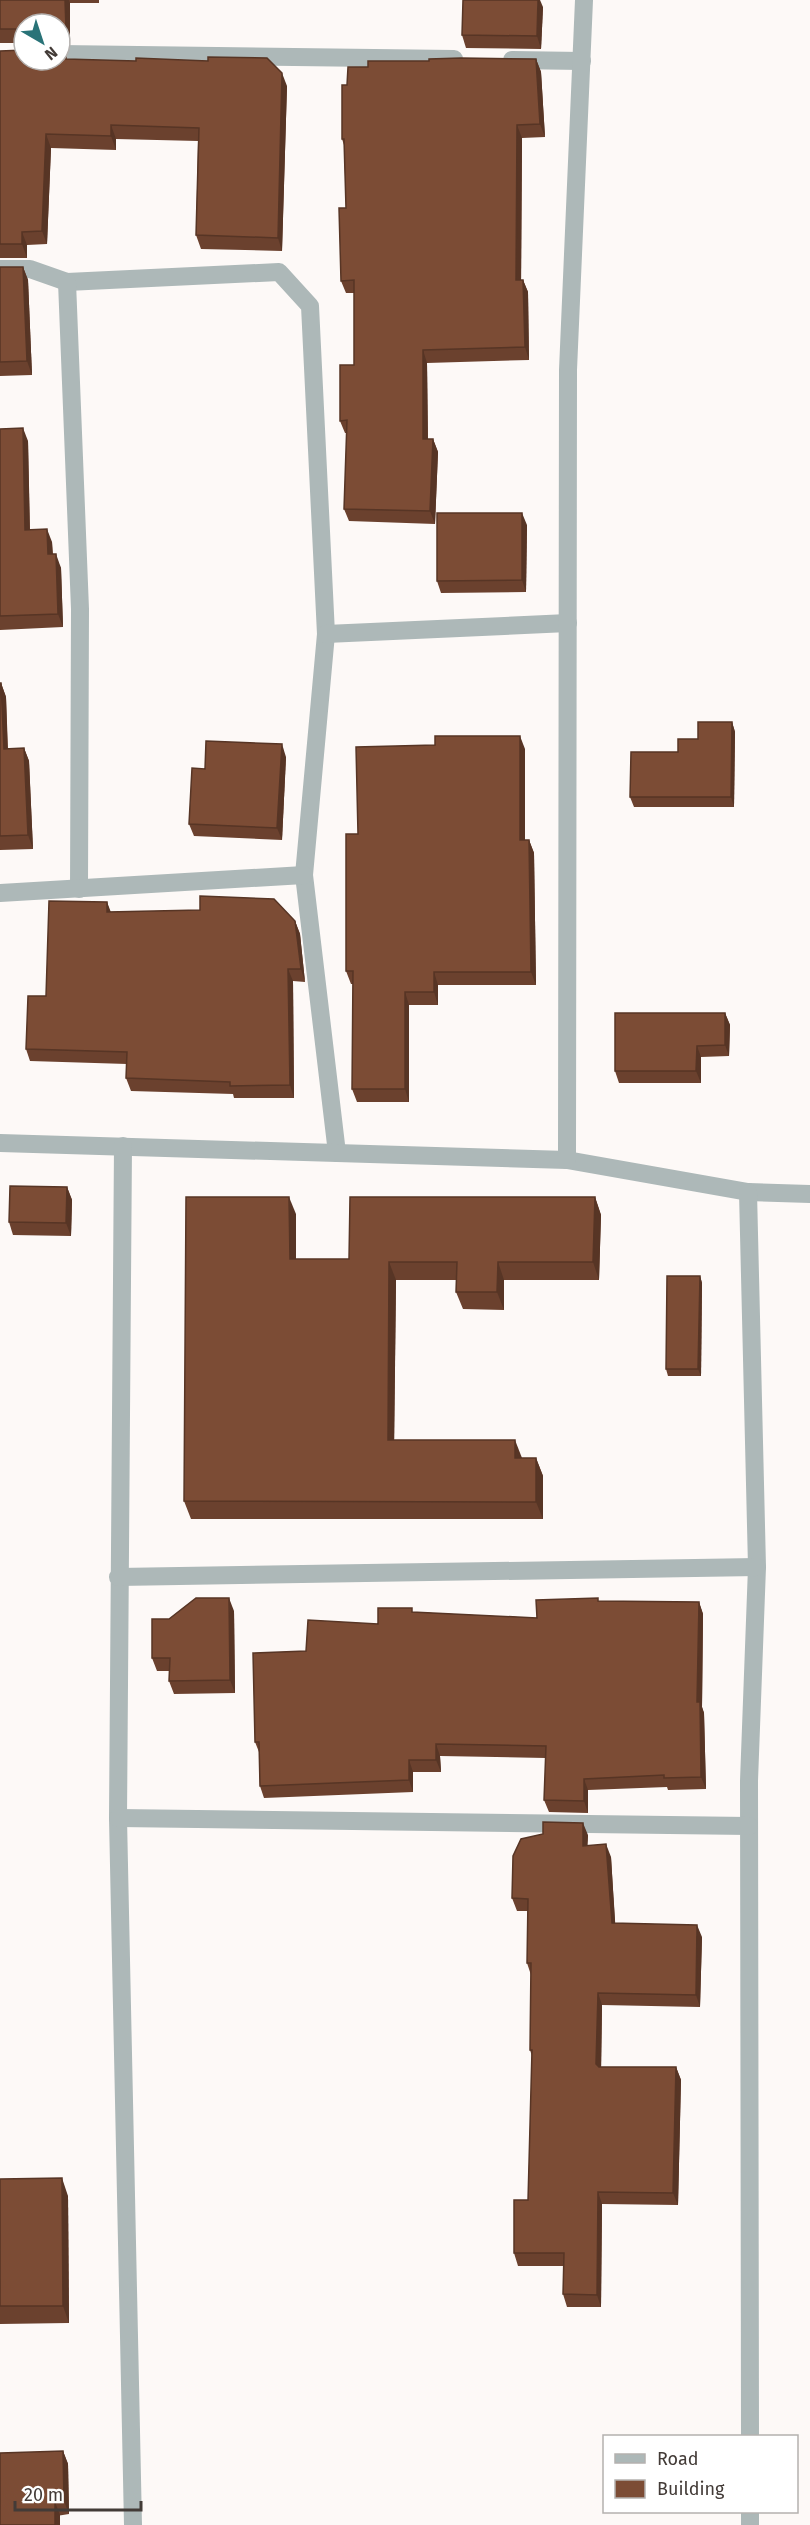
<svg xmlns="http://www.w3.org/2000/svg" width="810" height="2525" viewBox="0 0 810 2525" font-family="'Fira Sans',sans-serif">
<rect width="100%" height="100%" fill="#fdf9f7"/>
<g fill="none" stroke-linecap="round" stroke-linejoin="round">
<g stroke="#adb8b8" stroke-width="18">
<path d="M 60,54 L 454,59"/>
<path d="M 512,60 L 582,61"/>
<path d="M 0,269 L 30,269 L 67,282 L 279,272 L 310,306 L 326,634 L 304,875 L 337,1153"/>
<path d="M 67,282 L 80,609 L 79,889"/>
<path d="M 326,634 L 568,623"/>
<path d="M 0,893 L 304,875"/>
<path d="M 0,1143 L 567,1160 L 748,1192 L 810,1194"/>
<path d="M 123,1146 L 118,1818 L 133,2525"/>
<path d="M 567,1160 L 568,370 L 584,0"/>
<path d="M 748,1192 L 757,1567 L 749,1781 L 750,2436"/>
<path d="M 118,1577 L 757,1567"/>
<path d="M 118,1818 L 749,1826"/>
<path d="M 750,2512 L 750,2525"/>
</g>
</g>
<g fill="#6b412e">
<path d="M 0,0 L 99,0 L 99,3 L 70,3 L 70,43 L 60,44 L 60,24 L 24,24 L 24,43 L 0,43 Z"/>
<path d="M 543,7 L 541,49 L 466,48 L 462,35 Z"/>
<path d="M 0,51 L 287,86 L 282,251 L 201,249 L 196,235 L 198,141 L 116,139 L 116,150 L 51,148 L 47,244 L 27,245 L 27,258 L 0,258 Z"/>
<path d="M 536,59 L 541,72 L 545,137 L 522,138 L 521,280 L 523,280 L 528,292 L 529,360 L 427,363 L 428,439 L 433,439 L 438,452 L 435,524 L 349,521 L 344,509 L 347,433 L 345,433 L 340,421 L 354,365 L 354,293 L 346,293 L 341,281 L 346,208 L 344,145 L 342,139 L 347,85 L 368,67 L 429,61 Z"/>
<path d="M 0,267 L 23,267 L 28,280 L 32,375 L 0,376 Z"/>
<path d="M 0,429 L 28,441 L 30,529 L 52,542 L 53,554 L 61,568 L 63,627 L 0,630 Z"/>
<path d="M 527,525 L 526,592 L 441,593 L 437,581 Z"/>
<path d="M 0,683 L 1,683 L 6,697 L 8,749 L 24,748 L 29,761 L 33,849 L 0,850 Z"/>
<path d="M 732,722 L 735,732 L 734,807 L 634,807 L 630,797 L 678,752 L 698,739 Z"/>
<path d="M 525,749 L 525,840 L 529,840 L 534,853 L 536,985 L 438,985 L 438,1005 L 409,1005 L 409,1102 L 357,1102 L 352,1089 L 353,984 L 351,984 L 346,971 L 358,834 Z"/>
<path d="M 286,757 L 282,840 L 194,836 L 189,824 L 205,769 Z"/>
<path d="M 107,902 L 110,912 L 295,921 L 300,934 L 305,982 L 293,981 L 294,1098 L 234,1098 L 233,1094 L 131,1091 L 126,1078 L 127,1064 L 30,1061 L 26,1049 L 46,996 Z"/>
<path d="M 725,1013 L 730,1025 L 729,1056 L 701,1057 L 701,1083 L 619,1083 L 615,1071 Z"/>
<path d="M 67,1187 L 72,1200 L 71,1236 L 13,1235 L 9,1222 Z"/>
<path d="M 595,1197 L 601,1215 L 599,1280 L 504,1280 L 504,1310 L 463,1309 L 456,1292 L 456,1280 L 396,1280 L 394,1440 L 522,1458 L 536,1458 L 543,1476 L 543,1519 L 191,1519 L 184,1501 L 296,1214 L 296,1259 L 349,1259 Z"/>
<path d="M 700,1276 L 702,1283 L 701,1376 L 668,1376 L 666,1369 Z"/>
<path d="M 598,1601 L 699,1602 L 703,1614 L 702,1707 L 704,1713 L 706,1789 L 668,1790 L 667,1787 L 588,1790 L 588,1813 L 549,1812 L 544,1800 L 546,1758 L 440,1756 L 441,1772 L 413,1772 L 413,1792 L 264,1798 L 260,1786 L 259,1752 L 255,1742 L 306,1651 L 413,1612 L 537,1618 Z"/>
<path d="M 234,1611 L 235,1693 L 174,1694 L 169,1681 L 169,1671 L 157,1671 L 152,1658 L 169,1619 Z"/>
<path d="M 588,1835 L 587,1846 L 611,1857 L 615,1923 L 702,1937 L 700,2007 L 602,2005 L 601,2067 L 676,2067 L 681,2080 L 678,2205 L 602,2204 L 601,2307 L 567,2307 L 563,2294 L 564,2266 L 518,2266 L 514,2253 L 528,2200 L 532,2056 L 530,2050 L 531,1975 L 527,1963 L 528,1911 L 517,1911 L 512,1898 Z"/>
<path d="M 0,2179 L 68,2196 L 69,2323 L 0,2324 Z"/>
<path d="M 63,2451 L 68,2464 L 69,2514 L 0,2525 Z"/>
</g>
<g fill="#573525">
<path d="M 65,0 L 69,0 L 70,3 L 70,43 L 66,29 Z"/>
<path d="M 538,0 L 540,0 L 543,7 L 541,49 L 537,36 Z"/>
<path d="M 536,59 L 541,72 L 545,137 L 540,124 Z"/>
<path d="M 282,73 L 287,86 L 282,251 L 278,238 Z"/>
<path d="M 111,125 L 116,139 L 116,150 L 111,136 Z"/>
<path d="M 517,125 L 522,138 L 521,293 L 516,280 Z"/>
<path d="M 46,134 L 51,148 L 47,244 L 42,231 Z"/>
<path d="M 22,232 L 27,245 L 27,258 L 22,244 Z"/>
<path d="M 23,267 L 28,280 L 32,375 L 27,361 Z"/>
<path d="M 523,280 L 528,292 L 529,360 L 525,347 Z"/>
<path d="M 423,350 L 427,363 L 428,452 L 423,439 Z"/>
<path d="M 23,428 L 28,441 L 30,543 L 25,530 Z"/>
<path d="M 433,439 L 438,452 L 435,524 L 430,511 Z"/>
<path d="M 522,513 L 527,525 L 526,592 L 522,580 Z"/>
<path d="M 47,529 L 52,542 L 53,568 L 48,554 Z"/>
<path d="M 56,554 L 61,568 L 63,627 L 58,614 Z"/>
<path d="M 1,683 L 6,697 L 8,763 L 4,749 Z"/>
<path d="M 732,722 L 735,732 L 734,807 L 731,797 Z"/>
<path d="M 520,736 L 525,749 L 525,853 L 520,840 Z"/>
<path d="M 282,744 L 286,757 L 282,840 L 277,828 Z"/>
<path d="M 24,748 L 29,761 L 33,849 L 28,835 Z"/>
<path d="M 529,840 L 534,853 L 536,985 L 531,972 Z"/>
<path d="M 107,902 L 112,915 L 107,912 Z"/>
<path d="M 295,921 L 300,934 L 305,982 L 301,969 Z"/>
<path d="M 288,969 L 293,981 L 294,1098 L 290,1085 Z"/>
<path d="M 434,972 L 438,985 L 438,1005 L 434,992 Z"/>
<path d="M 405,992 L 409,1005 L 409,1102 L 405,1089 Z"/>
<path d="M 725,1013 L 730,1025 L 729,1056 L 725,1045 Z"/>
<path d="M 697,1046 L 701,1057 L 701,1083 L 696,1071 Z"/>
<path d="M 67,1187 L 72,1200 L 71,1236 L 66,1223 Z"/>
<path d="M 289,1197 L 296,1214 L 296,1276 L 290,1259 Z"/>
<path d="M 595,1197 L 601,1215 L 599,1280 L 593,1262 Z"/>
<path d="M 389,1262 L 396,1280 L 394,1458 L 388,1440 Z"/>
<path d="M 498,1262 L 504,1280 L 504,1310 L 497,1292 Z"/>
<path d="M 700,1276 L 702,1283 L 701,1376 L 698,1369 Z"/>
<path d="M 515,1440 L 522,1458 L 522,1476 L 515,1458 Z"/>
<path d="M 536,1458 L 543,1476 L 543,1519 L 536,1502 Z"/>
<path d="M 229,1598 L 234,1611 L 235,1693 L 230,1680 Z"/>
<path d="M 699,1602 L 703,1614 L 702,1707 L 704,1713 L 706,1789 L 701,1777 L 697,1702 Z"/>
<path d="M 436,1744 L 440,1756 L 441,1772 L 436,1760 Z"/>
<path d="M 409,1760 L 413,1772 L 413,1792 L 409,1780 Z"/>
<path d="M 584,1779 L 588,1790 L 588,1813 L 584,1801 Z"/>
<path d="M 583,1823 L 588,1835 L 587,1858 L 583,1846 Z"/>
<path d="M 606,1844 L 611,1857 L 616,1936 L 612,1923 Z"/>
<path d="M 697,1925 L 702,1937 L 700,2007 L 696,1995 Z"/>
<path d="M 598,1993 L 602,2005 L 601,2077 L 596,2064 Z"/>
<path d="M 676,2067 L 681,2080 L 678,2205 L 673,2193 Z"/>
<path d="M 62,2178 L 68,2196 L 69,2323 L 63,2306 Z"/>
<path d="M 598,2192 L 602,2204 L 601,2307 L 597,2295 Z"/>
<path d="M 63,2451 L 68,2464 L 69,2514 L 64,2501 Z"/>
<path d="M 55,2502 L 60,2515 L 60,2525 L 55,2525 Z"/>
</g>
<g fill="#7c4c35" stroke="#573525" stroke-width="1.5">
<path d="M 0,0 L 65,0 L 66,29 L 60,30 L 60,24 L 24,24 L 24,32 L 20,29 L 0,29 Z"/>
<path d="M 463,0 L 538,0 L 537,36 L 462,35 Z"/>
<path d="M 24,50 L 24,60 L 60,60 L 60,51 L 66,52 L 66,59 L 136,61 L 136,58 L 208,61 L 208,57 L 267,58 L 282,73 L 278,238 L 196,235 L 199,128 L 111,125 L 111,136 L 46,134 L 42,231 L 22,232 L 22,244 L 0,244 L 0,51 Z"/>
<path d="M 461,58 L 536,59 L 540,124 L 517,125 L 516,280 L 523,280 L 525,347 L 423,350 L 423,439 L 433,439 L 430,511 L 344,509 L 347,420 L 340,421 L 340,365 L 354,365 L 354,280 L 341,281 L 339,208 L 346,208 L 344,139 L 342,139 L 342,85 L 347,85 L 348,67 L 368,67 L 368,61 L 429,61 L 429,59 Z"/>
<path d="M 0,267 L 23,267 L 27,361 L 0,362 Z"/>
<path d="M 23,428 L 25,530 L 47,529 L 48,554 L 56,554 L 58,614 L 0,616 L 0,429 Z"/>
<path d="M 437,513 L 522,513 L 522,580 L 437,581 Z"/>
<path d="M 0,683 L 1,683 L 4,749 L 24,748 L 28,835 L 0,836 Z"/>
<path d="M 698,722 L 732,722 L 731,797 L 630,797 L 631,752 L 678,752 L 678,739 L 698,739 Z"/>
<path d="M 435,736 L 520,736 L 520,840 L 529,840 L 531,972 L 434,972 L 434,992 L 405,992 L 405,1089 L 352,1089 L 353,971 L 346,971 L 346,834 L 358,834 L 356,747 L 435,745 Z"/>
<path d="M 206,741 L 282,744 L 277,828 L 189,824 L 192,768 L 205,769 Z"/>
<path d="M 200,896 L 274,899 L 295,921 L 301,969 L 288,969 L 290,1085 L 230,1086 L 230,1082 L 126,1078 L 127,1052 L 26,1049 L 28,996 L 46,996 L 49,901 L 107,902 L 107,912 L 200,910 Z"/>
<path d="M 615,1013 L 725,1013 L 725,1045 L 697,1046 L 696,1071 L 615,1071 Z"/>
<path d="M 10,1186 L 67,1187 L 66,1223 L 9,1222 Z"/>
<path d="M 186,1197 L 289,1197 L 290,1259 L 349,1259 L 350,1197 L 595,1197 L 593,1262 L 498,1262 L 497,1292 L 456,1292 L 457,1262 L 389,1262 L 388,1440 L 515,1440 L 515,1458 L 536,1458 L 536,1502 L 184,1501 Z"/>
<path d="M 667,1276 L 700,1276 L 698,1369 L 666,1369 Z"/>
<path d="M 196,1598 L 229,1598 L 230,1680 L 169,1681 L 170,1658 L 152,1658 L 152,1619 L 169,1619 Z"/>
<path d="M 598,1598 L 598,1601 L 699,1602 L 697,1702 L 700,1702 L 701,1777 L 664,1778 L 664,1775 L 584,1779 L 584,1801 L 544,1800 L 546,1746 L 436,1744 L 436,1760 L 409,1760 L 409,1780 L 260,1786 L 259,1742 L 255,1742 L 253,1653 L 306,1651 L 308,1620 L 378,1624 L 378,1608 L 412,1608 L 412,1612 L 537,1618 L 536,1600 Z"/>
<path d="M 543,1822 L 583,1823 L 583,1846 L 606,1844 L 612,1923 L 697,1925 L 696,1995 L 598,1993 L 596,2064 L 599,2067 L 676,2067 L 673,2193 L 598,2192 L 597,2295 L 563,2294 L 564,2253 L 514,2253 L 514,2200 L 528,2200 L 532,2050 L 530,2050 L 531,1963 L 527,1963 L 528,1899 L 512,1898 L 513,1856 L 521,1839 L 543,1834 Z"/>
<path d="M 62,2178 L 63,2306 L 0,2306 L 0,2179 Z"/>
<path d="M 63,2451 L 64,2501 L 55,2502 L 55,2525 L 0,2525 L 0,2453 Z"/>
</g>
<rect x="603" y="2435" width="195" height="78" fill="#ffffff" stroke="#b4b1af" stroke-width="1.5"/>
<rect x="615" y="2454" width="30" height="9" fill="#adb8b8" stroke="#b4b1af" stroke-width="1.5"/>
<text x="657" y="2465" font-size="18" fill="#433b37">Road</text>
<rect x="615" y="2480" width="30" height="18" fill="#7c4c35" stroke="#b4b1af" stroke-width="1.5"/>
<text x="657" y="2495" font-size="18" fill="#433b37">Building</text>
<g transform="translate(42 42) rotate(141)"><circle r="28" fill="#ffffff" stroke="#b4b1af" stroke-width="1.5"/>
<path d="M0-4.5L10 22L0 15L-10 22Z" fill="#297378"/>
<text y="-9" font-size="16" font-weight="bold" text-anchor="middle" fill="#433b37">N</text>
</g>
<path d="M15 2501v9h126v-9" fill="none" stroke="#433b37" stroke-width="3"/>
<text x="24" y="2501" font-size="18" fill="#433b37" stroke="#ffffff" stroke-width="4.5" paint-order="stroke">20 m</text>
</svg>
